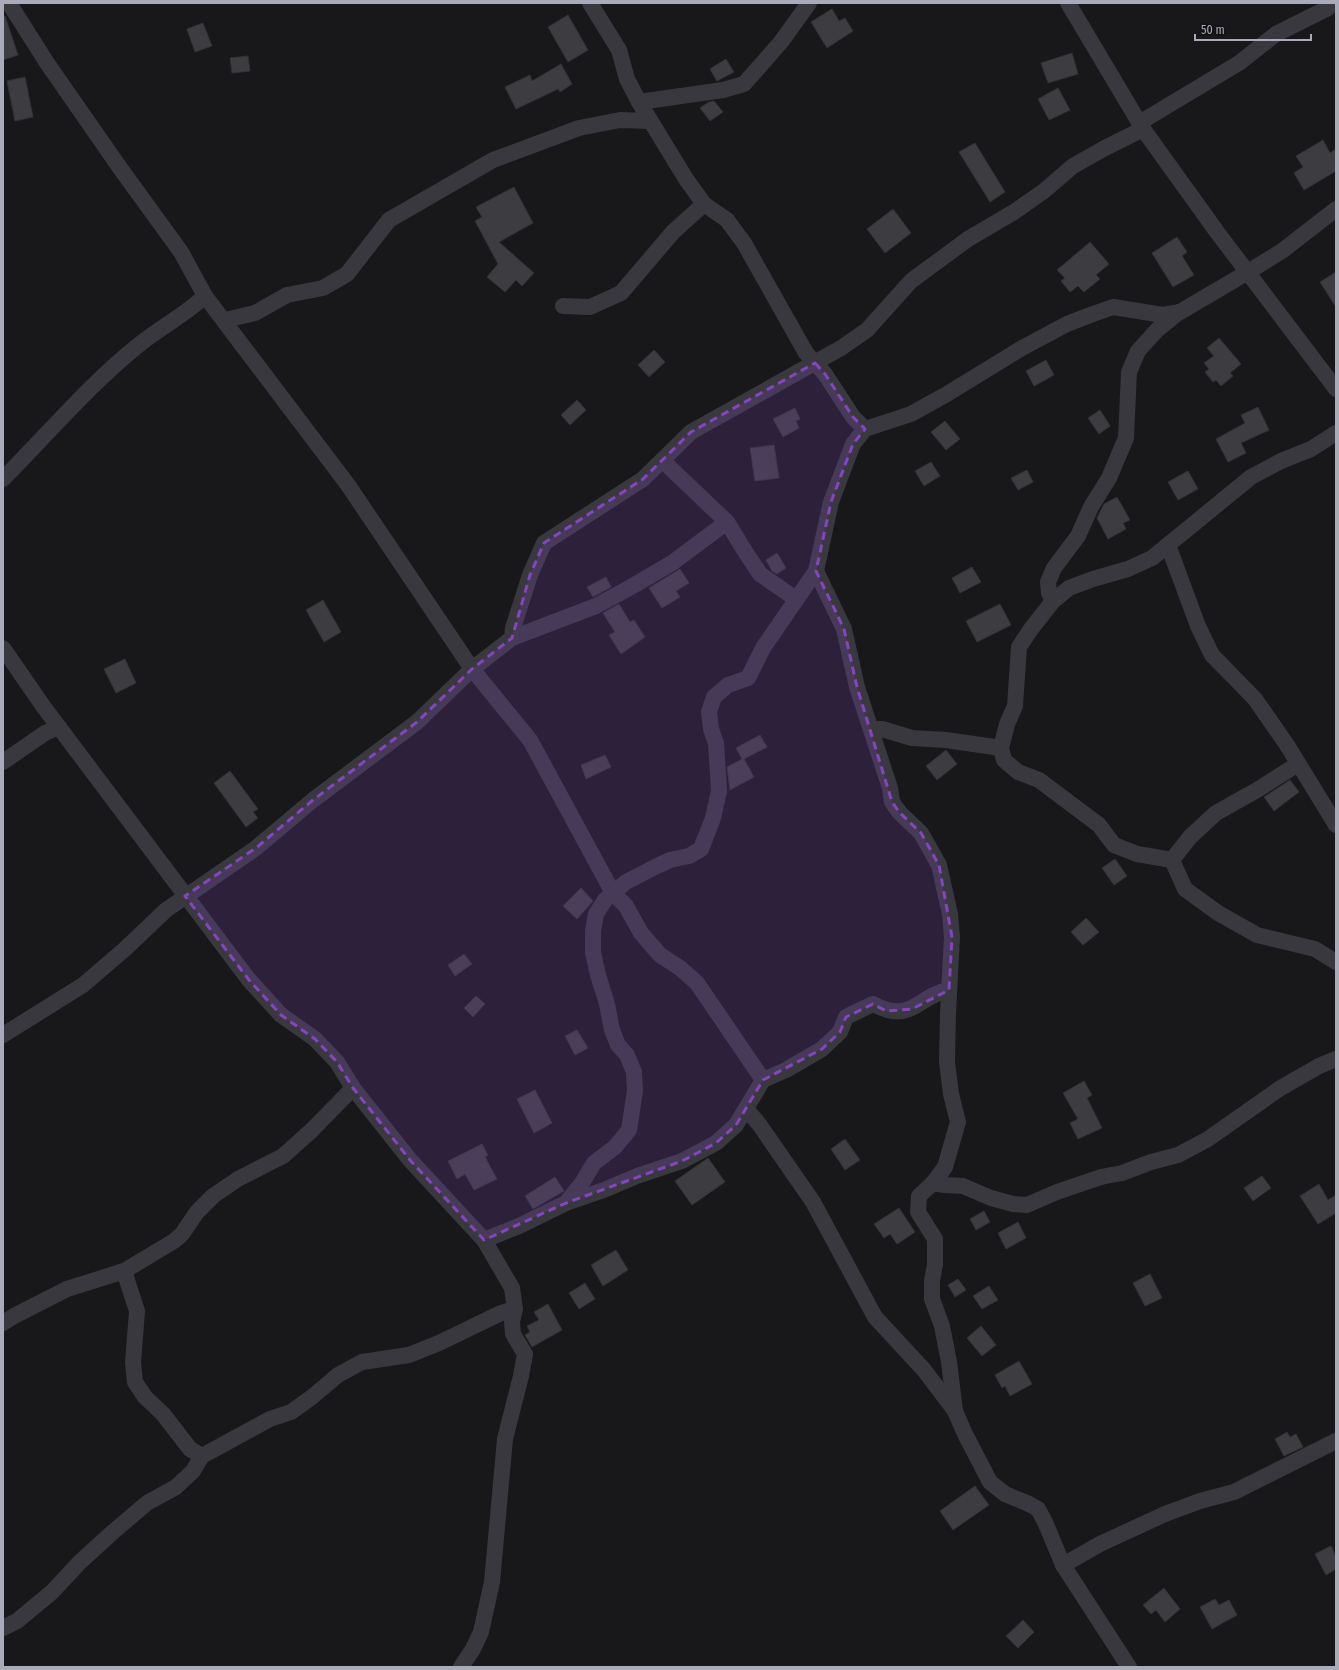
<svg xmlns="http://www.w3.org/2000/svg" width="1339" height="1670" viewBox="0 0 1339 1670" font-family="'Fira Sans Condensed',sans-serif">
<rect width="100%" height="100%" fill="#181719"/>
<g fill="#3d3c41" stroke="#323135">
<path d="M 832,9 L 839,21 L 845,18 L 853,31 L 827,48 L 811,22 Z"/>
<path d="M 568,15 L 588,50 L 568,62 L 548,27 Z"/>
<path d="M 3,16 L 5,16 L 18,55 L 3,60 Z"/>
<path d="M 203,23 L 212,46 L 195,52 L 187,29 Z"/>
<path d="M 1072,53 L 1078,74 L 1048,83 L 1041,63 Z"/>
<path d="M 248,56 L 250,71 L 232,73 L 230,58 Z"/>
<path d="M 726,59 L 734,72 L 717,81 L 710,69 Z"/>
<path d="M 561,64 L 572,84 L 560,92 L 558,89 L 516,109 L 505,87 L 530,75 L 532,81 Z"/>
<path d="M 25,77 L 33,117 L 15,121 L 7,81 Z"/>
<path d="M 1058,88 L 1070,110 L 1049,120 L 1038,99 Z"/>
<path d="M 714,101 L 723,112 L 710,121 L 700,108 L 709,102 Z"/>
<path d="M 1323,140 L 1330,153 L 1336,149 L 1336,171 L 1304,190 L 1294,173 L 1303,167 L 1296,156 Z"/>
<path d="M 975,143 L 1005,192 L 990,202 L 959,152 Z"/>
<path d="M 514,187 L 533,223 L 499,242 L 534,273 L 522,286 L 516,280 L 505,292 L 487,277 L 498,264 L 475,221 L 482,217 L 476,207 Z"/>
<path d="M 893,209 L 911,233 L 885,253 L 867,229 Z"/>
<path d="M 1177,237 L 1187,252 L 1182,256 L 1194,275 L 1173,287 L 1152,253 Z"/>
<path d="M 1090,242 L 1109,264 L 1096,275 L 1100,279 L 1084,292 L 1078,286 L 1070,292 L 1061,281 L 1065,278 L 1057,270 Z"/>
<path d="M 1336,272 L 1336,307 L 1320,282 Z"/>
<path d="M 1219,338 L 1241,364 L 1230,373 L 1233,376 L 1221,386 L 1216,380 L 1213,382 L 1205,372 L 1209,369 L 1204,363 L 1214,356 L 1207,348 Z"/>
<path d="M 654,350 L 665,362 L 649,377 L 638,365 Z"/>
<path d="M 1046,360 L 1054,375 L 1034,386 L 1026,371 Z"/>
<path d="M 577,400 L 586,410 L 570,425 L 561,415 Z"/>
<path d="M 1258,407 L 1269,430 L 1241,443 L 1246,453 L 1228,462 L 1216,439 L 1245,423 L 1241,415 Z"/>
<path d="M 795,408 L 800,419 L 796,421 L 799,428 L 783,437 L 773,419 Z"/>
<path d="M 1100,410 L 1110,426 L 1099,434 L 1088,418 Z"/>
<path d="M 945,421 L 960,439 L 946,450 L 931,432 Z"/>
<path d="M 774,445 L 779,478 L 755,481 L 750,448 Z"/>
<path d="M 931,462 L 940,476 L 924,486 L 915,471 Z"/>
<path d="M 1027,470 L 1033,482 L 1018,490 L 1011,478 Z"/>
<path d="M 1188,471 L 1198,489 L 1178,500 L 1168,482 Z"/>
<path d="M 1117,497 L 1130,520 L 1123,523 L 1126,529 L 1108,539 L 1097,518 L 1104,504 Z"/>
<path d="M 777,553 L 786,568 L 777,574 L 772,571 L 766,560 Z"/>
<path d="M 972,567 L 981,582 L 960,593 L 952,578 Z"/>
<path d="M 680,569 L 689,583 L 676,591 L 680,597 L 662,608 L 649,588 Z"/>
<path d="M 606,577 L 611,587 L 593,597 L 587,587 Z"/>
<path d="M 323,600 L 341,632 L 324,642 L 306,610 Z"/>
<path d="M 619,604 L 630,622 L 634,620 L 645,637 L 621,654 L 609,635 L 615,632 L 603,613 Z"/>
<path d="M 1000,604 L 1011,625 L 977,642 L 966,621 Z"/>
<path d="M 125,659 L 136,683 L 116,693 L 104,669 Z"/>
<path d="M 760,735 L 767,747 L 744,759 L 754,777 L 730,790 L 727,767 L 742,759 L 736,748 Z"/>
<path d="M 946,750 L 957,764 L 937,780 L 926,766 Z"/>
<path d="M 605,755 L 611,767 L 586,779 L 581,765 Z"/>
<path d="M 230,771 L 258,809 L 253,812 L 258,818 L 246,827 L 214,783 Z"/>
<path d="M 1290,780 L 1299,792 L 1274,811 L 1264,797 Z"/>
<path d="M 1115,859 L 1127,876 L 1114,885 L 1102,868 Z"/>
<path d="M 581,888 L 593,901 L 577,919 L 563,906 Z"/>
<path d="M 1086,918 L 1099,932 L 1083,945 L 1071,932 Z"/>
<path d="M 464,954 L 472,964 L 455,976 L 448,965 Z"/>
<path d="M 476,996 L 485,1004 L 473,1017 L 464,1008 Z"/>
<path d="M 577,1030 L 588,1048 L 575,1055 L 565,1036 Z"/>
<path d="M 1084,1081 L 1092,1095 L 1087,1098 L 1102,1128 L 1078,1139 L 1070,1123 L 1078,1119 L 1063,1093 Z"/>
<path d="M 535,1090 L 552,1123 L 534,1133 L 517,1099 Z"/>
<path d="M 845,1139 L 860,1160 L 845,1170 L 831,1149 Z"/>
<path d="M 482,1144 L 488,1155 L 485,1157 L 497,1179 L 474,1190 L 465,1174 L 457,1179 L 448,1161 Z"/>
<path d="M 708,1158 L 725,1182 L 692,1205 L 675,1181 Z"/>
<path d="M 1262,1176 L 1271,1188 L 1253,1201 L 1244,1188 Z"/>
<path d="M 555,1177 L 564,1191 L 533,1209 L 525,1196 Z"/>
<path d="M 1319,1184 L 1328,1200 L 1336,1195 L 1336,1213 L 1318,1224 L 1300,1196 Z"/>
<path d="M 899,1208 L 915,1232 L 897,1244 L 890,1234 L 884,1238 L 874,1224 Z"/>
<path d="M 984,1211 L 990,1222 L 976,1230 L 970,1219 Z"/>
<path d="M 1018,1222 L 1026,1238 L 1006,1249 L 998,1233 Z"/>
<path d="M 616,1250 L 628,1270 L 603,1286 L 591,1265 Z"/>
<path d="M 1150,1274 L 1162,1298 L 1145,1306 L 1133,1283 Z"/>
<path d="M 958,1279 L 966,1290 L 955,1297 L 948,1285 Z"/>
<path d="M 585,1283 L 595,1299 L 579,1309 L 569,1293 Z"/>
<path d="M 989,1286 L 998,1300 L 982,1309 L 973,1296 Z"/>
<path d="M 548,1304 L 562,1330 L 532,1347 L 525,1335 L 530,1332 L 527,1326 L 539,1320 L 534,1312 Z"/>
<path d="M 981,1326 L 996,1345 L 982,1356 L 967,1338 Z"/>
<path d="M 1019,1361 L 1032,1384 L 1010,1396 L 1005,1386 L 1002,1388 L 995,1375 Z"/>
<path d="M 1287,1432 L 1290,1437 L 1296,1434 L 1303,1447 L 1284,1456 L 1275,1439 Z"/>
<path d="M 975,1486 L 989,1505 L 953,1530 L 940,1511 Z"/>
<path d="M 1331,1546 L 1336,1557 L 1336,1569 L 1326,1575 L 1315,1554 Z"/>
<path d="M 1164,1588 L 1180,1609 L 1165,1622 L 1156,1610 L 1151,1614 L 1143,1605 Z"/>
<path d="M 1215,1599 L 1219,1605 L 1229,1600 L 1237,1615 L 1212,1629 L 1200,1607 Z"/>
<path d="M 1023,1620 L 1034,1632 L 1018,1648 L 1006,1636 Z"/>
</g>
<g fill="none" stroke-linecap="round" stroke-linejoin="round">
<g stroke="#39383f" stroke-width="16">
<path d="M 590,3 L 619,50 L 627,79 L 639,102 L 686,179 L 704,204 L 727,220 L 744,243 L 806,353 L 825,374 L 853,417 L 865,429"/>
<path d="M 1068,3 L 1143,129 L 1217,232 L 1336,389"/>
<path d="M 639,102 L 723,90 L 744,84 L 781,42 L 809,3"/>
<path d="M 1139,123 L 1239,63 L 1276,34 L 1328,8 L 1332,3"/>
<path d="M 563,306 L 590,307 L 621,293 L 673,232 L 704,204"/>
<path d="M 225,320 L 255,313 L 287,295 L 323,288 L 347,274 L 389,220 L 493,160 L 579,128 L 620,120 L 649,121"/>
<path d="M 663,461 L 727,522 L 746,553 L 760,574 L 796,599"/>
<path d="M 3,479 C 47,435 86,388 135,348 C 157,329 184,316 205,296"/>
<path d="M 727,522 L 672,563 L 631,587 L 596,606 L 512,638 L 472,669 L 530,740 L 613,893 L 626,906 L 641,933 L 660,955 L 680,968 L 697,983 L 763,1080"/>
<path d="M 1168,545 L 1198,626 L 1212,655 L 1255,699 L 1287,745 L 1336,825"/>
<path d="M 816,571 L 844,629 L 857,687 L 890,788 L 892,802 L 900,813 L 921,833 L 939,865 L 950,914 L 952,937 L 948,1013 L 947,1062 L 951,1094 L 958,1122 L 945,1167 L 933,1183 L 919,1196 L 918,1212 L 935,1239 L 935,1264 L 932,1281 L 932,1299 L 942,1326 L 949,1362 L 955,1411"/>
<path d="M 1053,601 L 1049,593 L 1048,582 L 1054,568 L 1078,536 L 1091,507 L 1109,478 L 1126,438 L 1129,372 L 1138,351 L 1157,330 L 1179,312"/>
<path d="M 512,638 L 513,628 L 530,575 L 544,543 L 643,479 L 691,432 L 841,348 L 867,330 L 911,281 L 968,239 L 1014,212 L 1044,191 L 1073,166 L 1105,148 L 1143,129"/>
<path d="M 3,648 L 43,706 L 249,980 L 281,1015 L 315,1039 L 337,1062 L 353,1088 L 410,1160 L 484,1240 L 512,1288 L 515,1309 L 512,1322 L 513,1334 L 525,1354 L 521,1376 L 505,1439 L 492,1582 L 481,1632 L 473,1649 L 461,1667"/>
<path d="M 871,729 L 882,729 L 912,738 L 946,740 L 1001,748"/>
<path d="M 3,762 L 45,733 L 59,727"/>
<path d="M 1172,860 L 1137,854 L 1114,845 L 1099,825 L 1039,780 L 1018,772 L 1004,760 L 1001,748 L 1007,724 L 1015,706 L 1019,647 L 1031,629 L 1053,601 L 1069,588 L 1093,579 L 1128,569 L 1152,558 L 1251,477 L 1281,461 L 1311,449 L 1336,433"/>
<path d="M 1172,860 L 1185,889 L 1218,913 L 1257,935 L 1315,949 L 1336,962"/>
<path d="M 1172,860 L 1190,837 L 1216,813 L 1257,790 L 1298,764"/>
<path d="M 3,1035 L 83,985 L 125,949 L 166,910 L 256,848 L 313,800 L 417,722 L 472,669 L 348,485 L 205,296 L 181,252 L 120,168 L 47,63 L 9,3"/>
<path d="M 746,1109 L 759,1124 L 813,1202 L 875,1317 L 924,1370 L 955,1411 L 965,1434 L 990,1482 L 1005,1494 L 1029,1504 L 1038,1509 L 1045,1522 L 1063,1565 L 1129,1667"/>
<path d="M 933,1183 L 945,1185 L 963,1186 L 991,1198 L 1013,1204 L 1027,1205 L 1057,1192 L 1101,1177 L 1122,1173 L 1151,1162 L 1178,1155 L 1208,1139 L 1279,1089 L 1319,1066 L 1336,1059"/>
<path d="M 566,1203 L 604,1190 L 637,1176 L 682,1161 L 716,1143 L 736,1125 L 763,1080 L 786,1070 L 822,1049 L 840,1032 L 846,1017 L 873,1004 C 912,1025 918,995 949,990"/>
<path d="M 484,1240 L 519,1226 L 566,1203 L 582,1183 L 594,1163 L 615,1147 L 629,1130 L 635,1091 L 634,1072 L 627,1055 L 618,1045 L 612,1030 L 607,1004 L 598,975 L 593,952 L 593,931 L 596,914 L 605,900 L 626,882 L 655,867 L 670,860 L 689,856 L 701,849 L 713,818 L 719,791 L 716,743 L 711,729 L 709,712 L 714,697 L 728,685 L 748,678 L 763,648 L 816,571 L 831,502 L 853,444 L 865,429 L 911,414 L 947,394 L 1022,348 L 1067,324 L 1093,314 L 1113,307 L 1163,315 L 1180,312 L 1248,272 L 1282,251 L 1336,209"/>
<path d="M 124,1271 L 137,1311 L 133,1363 L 135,1382 L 145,1397 L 163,1414 L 190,1449 L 202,1456"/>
<path d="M 3,1323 L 14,1316 L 67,1289 L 124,1271 L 174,1241 L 182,1234 L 197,1212 L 213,1196 L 238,1179 L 283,1156 L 312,1130 L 353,1088"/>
<path d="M 1063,1565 L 1100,1544 L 1165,1514 L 1200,1501 L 1234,1492 L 1336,1441"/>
<path d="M 3,1628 L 17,1621 L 52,1592 L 80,1562 L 114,1531 L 147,1503 L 176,1487 L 193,1471 L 202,1456 L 270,1419 L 291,1412 L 312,1397 L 338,1375 L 362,1362 L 409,1355 L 439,1343 L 501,1313 L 515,1309"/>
</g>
</g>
<path fill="#8445be" fill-opacity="0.2" stroke="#8445be" stroke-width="3" stroke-dasharray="8 5" stroke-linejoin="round" d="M 815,363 L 825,374 L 853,417 L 865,429 L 853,444 L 831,502 L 816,571 L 844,629 L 857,687 L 892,802 L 900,813 L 921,833 L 939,865 L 952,937 L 949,990 L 912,1009 L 886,1011 L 873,1004 L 846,1017 L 840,1032 L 822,1049 L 763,1080 L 736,1125 L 716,1143 L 682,1161 L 566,1203 L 484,1240 L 410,1160 L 353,1088 L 337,1062 L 315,1039 L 281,1015 L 249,980 L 185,896 L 256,848 L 313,800 L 417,722 L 472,669 L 512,638 L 530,575 L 544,543 L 643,479 L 691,432 Z"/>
<rect width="1339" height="1670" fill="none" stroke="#a9aaba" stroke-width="8"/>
<path d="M1195 34v6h116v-6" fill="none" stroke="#a9aaba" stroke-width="2"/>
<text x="1201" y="34" font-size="12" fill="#a9aaba" stroke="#131214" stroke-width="3" paint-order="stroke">50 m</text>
</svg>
